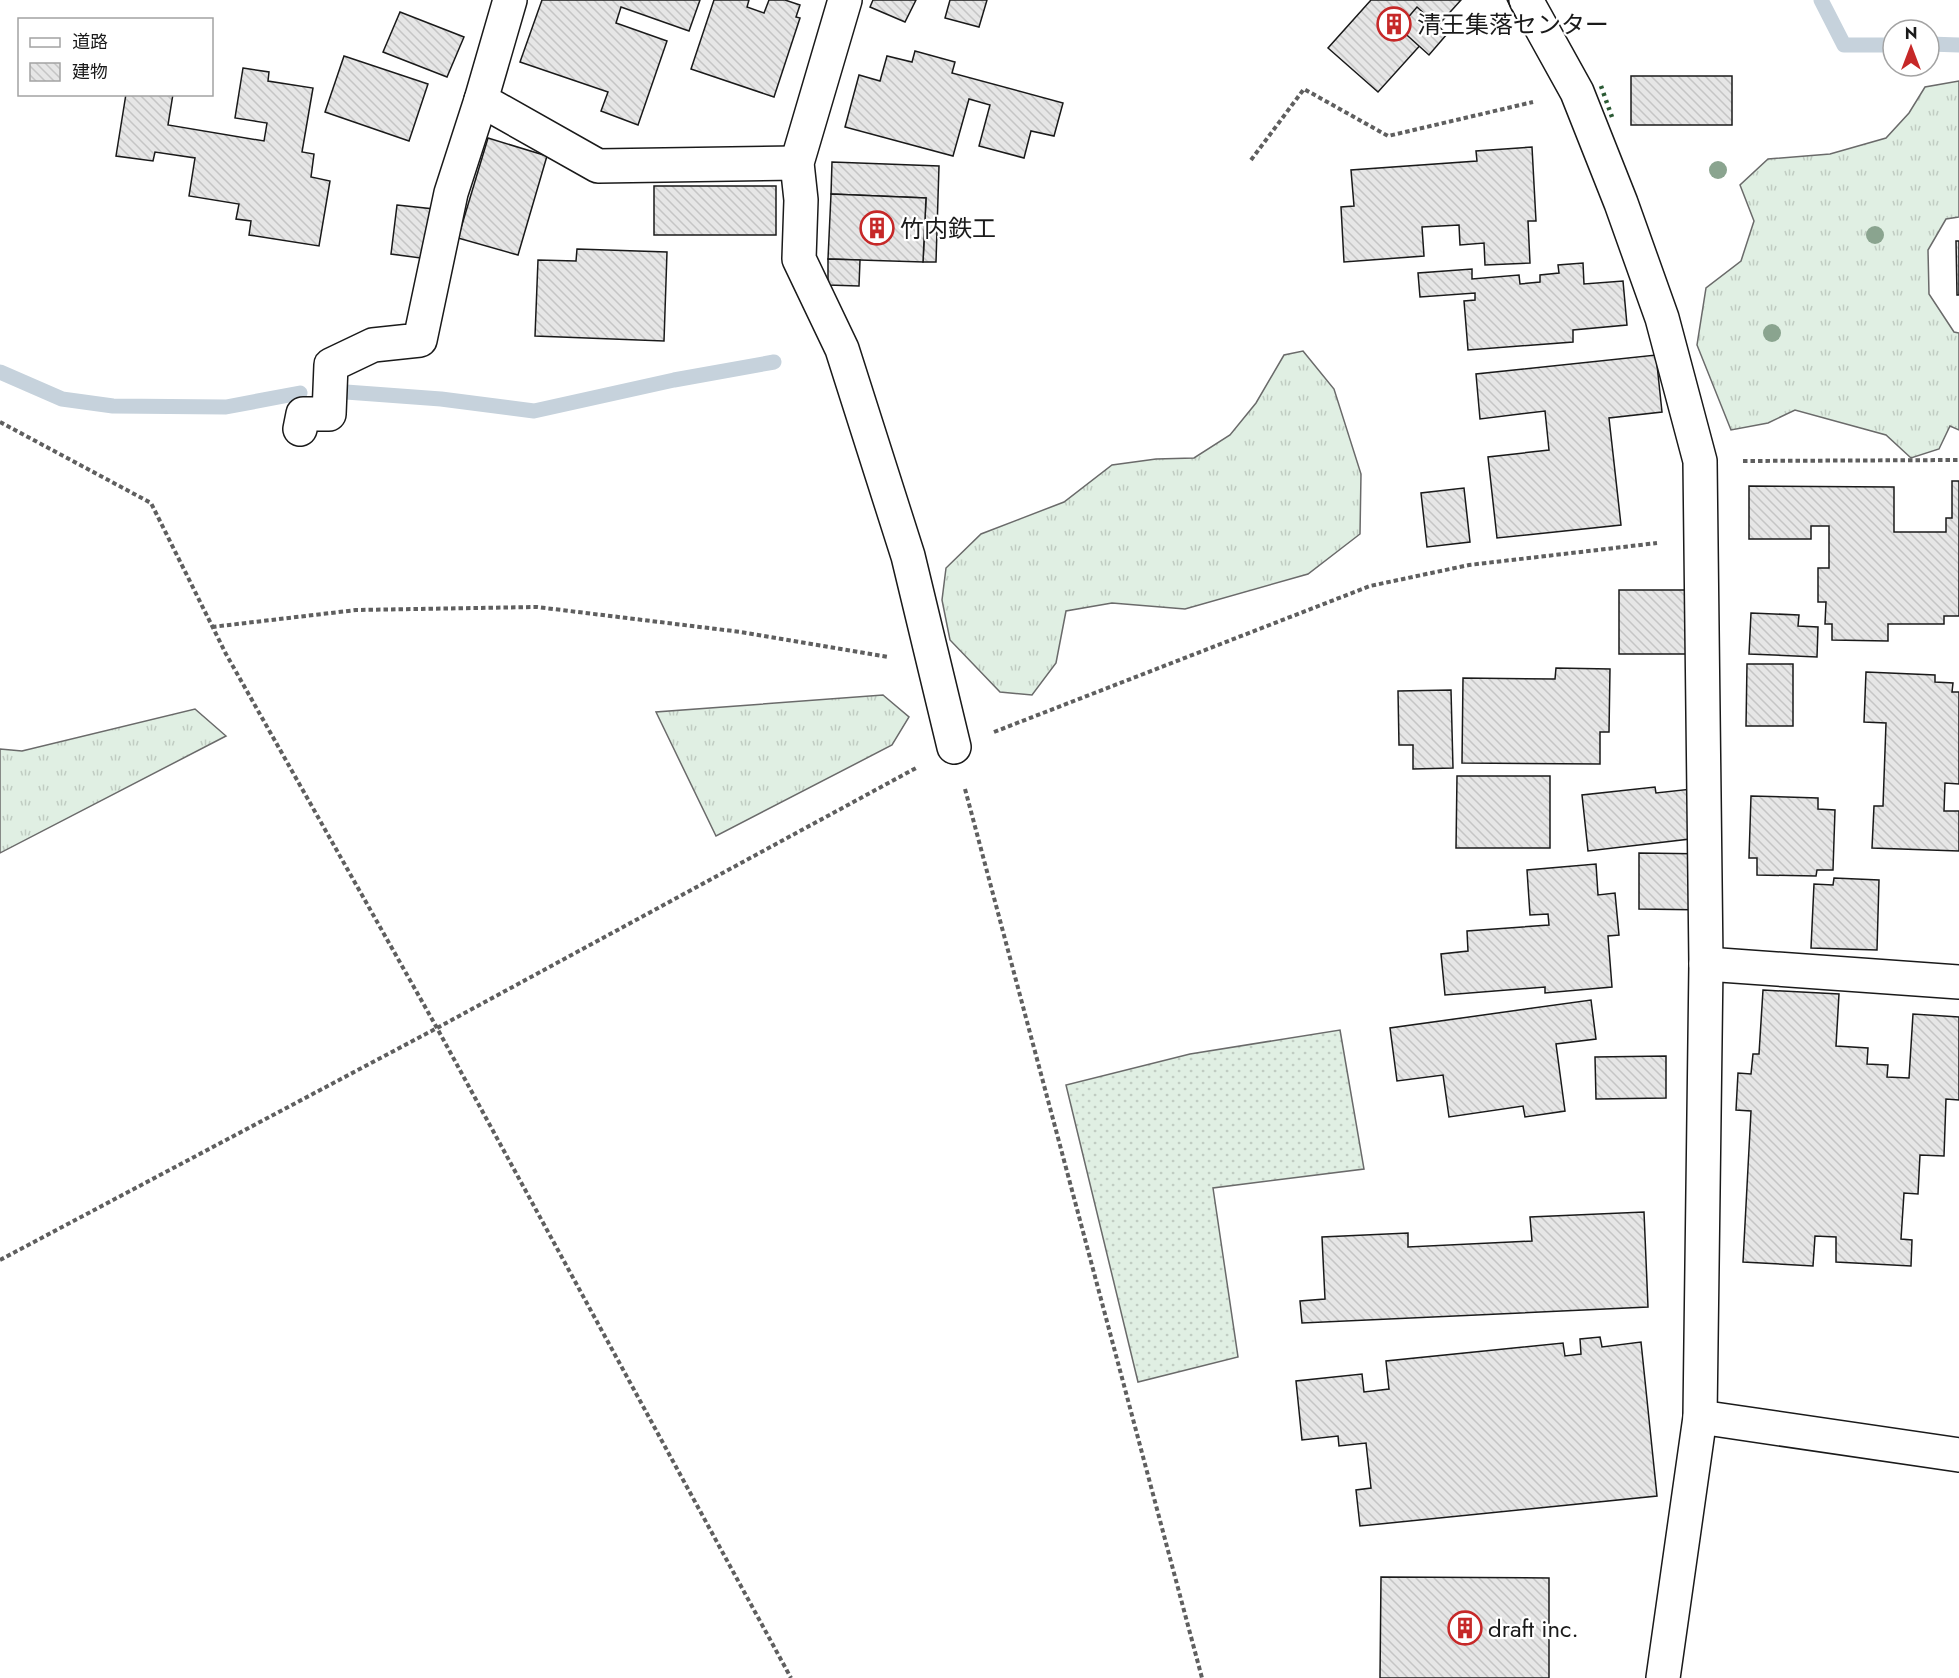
<svg xmlns="http://www.w3.org/2000/svg" width="1959" height="1678" viewBox="0 0 1959 1678" font-family="Jost,'Noto Sans JP',sans-serif">
<defs>
<pattern id="grass-tufts" width="24" height="20" patternUnits="userSpaceOnUse" patternTransform="scale(1.5)"><rect width="24" height="20" fill="#e0efe3"/><path d="M3 7l-1-3M5 7V3M7 7l1-3M15 17l-1-3M17 17v-4M19 17l1-3" fill="none" stroke="#c0ccc2"/></pattern>
<pattern id="garden-dots" width="8" height="8" patternUnits="userSpaceOnUse" patternTransform="scale(1.5)"><rect width="8" height="8" fill="#e0efe3"/><path d="M2 2h.1M6 6h.1" fill="none" stroke="#c0ccc2" stroke-width="1.8" stroke-linecap="round"/></pattern>
<pattern id="building-back-hatch" width="6" height="6" patternUnits="userSpaceOnUse" patternTransform="scale(1.5)"><rect width="6" height="6" fill="#e6e6e6"/><path d="M-1 5l2 2M0 0l6 6M5-1l2 2" fill="none" stroke="#c5c5c5"/></pattern>
</defs>
<rect width="100%" height="100%" fill="#fff"/>
<g fill="url(#grass-tufts)" stroke="#6a6a6a" stroke-width="1.5">
<path d="M 1959,81 L 1959,217 L 1946,219 L 1928,250 L 1929,294 L 1954,332 L 1959,333 L 1959,430 L 1950,426 L 1939,449 L 1911,458 L 1886,435 L 1795,410 L 1768,423 L 1731,430 L 1697,345 L 1706,288 L 1741,261 L 1754,221 L 1740,185 L 1768,159 L 1830,154 L 1886,138 L 1909,113 L 1925,87 Z"/>
<path d="M 1303,351 L 1334,389 L 1361,474 L 1360,534 L 1308,574 L 1185,609 L 1112,603 L 1066,611 L 1056,663 L 1032,695 L 1000,692 L 950,640 L 942,600 L 946,568 L 981,534 L 1064,502 L 1112,465 L 1156,459 L 1194,458 L 1230,435 L 1256,403 L 1284,355 Z"/>
<path d="M 883,695 L 909,717 L 892,745 L 716,836 L 656,712 Z"/>
<path d="M 195,709 L 226,736 L 0,853 L 0,749 L 22,751 Z"/>
</g>
<path fill="url(#garden-dots)" stroke="#6a6a6a" stroke-width="1.5" d="M 1340,1030 L 1364,1169 L 1213,1188 L 1238,1357 L 1138,1382 L 1066,1085 L 1190,1054 Z"/>
<g fill="none" stroke-linecap="round" stroke-linejoin="round">
<g stroke="#c6d2dc" stroke-width="15">
<path d="M 1821,0 L 1844,45 L 1893,45"/>
<path d="M 1929,44 L 1959,45"/>
<path d="M 0,372 L 62,399 L 113,406 L 226,407 L 300,393"/>
<path d="M 346,392 L 441,399 L 534,411 L 674,380 L 774,362"/>
</g>
</g>
<g fill="url(#building-back-hatch)" stroke="#1a1a1a" stroke-width="1.5">
<path d="M 542,0 L 700,0 L 689,31 L 621,7 L 616,23 L 667,41 L 638,125 L 601,111 L 608,92 L 520,62 Z"/>
<path d="M 714,0 L 749,0 L 747,7 L 764,13 L 769,0 L 785,0 L 800,5 L 796,17 L 800,18 L 774,97 L 691,69 Z"/>
<path d="M 873,0 L 916,0 L 905,22 L 870,7 Z"/>
<path d="M 950,0 L 987,0 L 979,27 L 945,18 Z"/>
<path d="M 1371,0 L 1461,0 L 1378,92 L 1328,48 Z"/>
<path d="M 1417,7 L 1447,34 L 1429,55 L 1399,28 Z"/>
<path d="M 400,12 L 464,37 L 447,77 L 383,52 Z"/>
<path d="M 915,51 L 955,62 L 952,73 L 1063,103 L 1054,136 L 1031,131 L 1024,158 L 979,146 L 990,105 L 969,99 L 953,156 L 845,127 L 859,75 L 880,81 L 887,56 L 912,62 Z"/>
<path d="M 344,56 L 428,84 L 409,141 L 325,112 Z"/>
<path d="M 243,68 L 269,72 L 268,81 L 313,88 L 302,152 L 314,154 L 311,177 L 330,181 L 319,246 L 249,235 L 251,221 L 236,219 L 239,204 L 189,196 L 195,158 L 155,152 L 153,161 L 116,156 L 126,94 L 173,94 L 168,125 L 264,141 L 267,123 L 235,118 Z"/>
<rect x="1631" y="76" width="101" height="49"/>
<path d="M 488,138 L 547,156 L 518,255 L 458,238 Z"/>
<path d="M 1532,147 L 1536,221 L 1528,221 L 1530,263 L 1485,265 L 1484,243 L 1460,245 L 1459,225 L 1422,227 L 1424,256 L 1344,262 L 1341,207 L 1354,206 L 1351,170 L 1477,161 L 1476,151 Z"/>
<path d="M 832,162 L 939,166 L 936,262 L 923,262 L 926,198 L 831,194 Z"/>
<rect x="654" y="186" width="122" height="49"/>
<path d="M 831,194 L 926,198 L 923,262 L 828,259 Z"/>
<path d="M 397,205 L 434,209 L 428,259 L 391,254 Z"/>
<path d="M 1956,241 L 1959,241 L 1959,295 L 1957,295 Z"/>
<path d="M 577,249 L 667,252 L 664,341 L 535,336 L 538,260 L 576,261 Z"/>
<path d="M 828,259 L 860,260 L 859,286 L 828,285 Z"/>
<path d="M 1583,263 L 1584,284 L 1623,281 L 1627,325 L 1573,330 L 1573,342 L 1468,350 L 1464,301 L 1475,300 L 1475,293 L 1420,297 L 1418,273 L 1472,269 L 1472,279 L 1519,275 L 1520,284 L 1540,282 L 1540,275 L 1559,273 L 1558,265 Z"/>
<path d="M 1656,355 L 1662,412 L 1609,418 L 1621,525 L 1497,538 L 1488,457 L 1549,450 L 1545,411 L 1480,419 L 1476,374 Z"/>
<path d="M 1952,481 L 1959,481 L 1959,616 L 1944,616 L 1944,624 L 1888,624 L 1888,641 L 1832,640 L 1832,624 L 1825,624 L 1826,602 L 1818,602 L 1818,568 L 1829,568 L 1829,526 L 1811,526 L 1811,539 L 1749,539 L 1749,486 L 1894,487 L 1894,532 L 1946,532 L 1946,518 L 1952,518 Z"/>
<path d="M 1464,488 L 1470,542 L 1427,547 L 1421,493 Z"/>
<rect x="1619" y="590" width="76" height="64"/>
<path d="M 1751,613 L 1799,615 L 1798,626 L 1818,627 L 1817,657 L 1749,654 Z"/>
<path d="M 1747,664 L 1793,664 L 1793,726 L 1746,726 Z"/>
<path d="M 1556,668 L 1610,669 L 1609,732 L 1600,732 L 1600,764 L 1462,763 L 1463,678 L 1555,679 Z"/>
<path d="M 1866,672 L 1935,675 L 1935,682 L 1953,683 L 1952,692 L 1959,692 L 1959,784 L 1945,783 L 1944,811 L 1959,811 L 1959,851 L 1872,848 L 1874,806 L 1883,806 L 1886,723 L 1864,722 Z"/>
<path d="M 1451,690 L 1453,768 L 1413,769 L 1413,745 L 1399,745 L 1398,691 Z"/>
<path d="M 1457,776 L 1550,776 L 1550,848 L 1456,848 Z"/>
<path d="M 1655,787 L 1656,793 L 1701,788 L 1707,837 L 1588,851 L 1582,795 Z"/>
<path d="M 1751,796 L 1818,798 L 1818,809 L 1835,810 L 1833,870 L 1817,870 L 1816,876 L 1757,875 L 1757,858 L 1749,858 Z"/>
<path d="M 1639,853 L 1710,854 L 1709,910 L 1639,909 Z"/>
<path d="M 1596,864 L 1598,895 L 1615,893 L 1619,935 L 1608,936 L 1612,987 L 1545,993 L 1545,987 L 1445,995 L 1441,954 L 1468,951 L 1467,931 L 1549,925 L 1548,914 L 1530,915 L 1527,870 Z"/>
<path d="M 1834,878 L 1879,880 L 1877,950 L 1811,948 L 1814,884 L 1833,885 Z"/>
<path d="M 1763,990 L 1839,994 L 1836,1046 L 1868,1048 L 1867,1064 L 1888,1065 L 1887,1077 L 1909,1078 L 1913,1014 L 1959,1017 L 1959,1100 L 1946,1099 L 1944,1156 L 1920,1155 L 1918,1194 L 1904,1193 L 1901,1239 L 1912,1240 L 1911,1266 L 1836,1262 L 1836,1237 L 1815,1236 L 1813,1266 L 1743,1262 L 1751,1111 L 1736,1110 L 1738,1073 L 1751,1074 L 1753,1054 L 1759,1054 Z"/>
<path d="M 1591,1000 L 1596,1039 L 1556,1044 L 1565,1111 L 1525,1117 L 1523,1106 L 1449,1117 L 1443,1075 L 1397,1081 L 1390,1028 Z"/>
<path d="M 1666,1056 L 1666,1098 L 1596,1099 L 1595,1057 Z"/>
<path d="M 1644,1212 L 1648,1307 L 1302,1323 L 1300,1301 L 1325,1299 L 1322,1237 L 1408,1233 L 1408,1247 L 1532,1241 L 1530,1217 Z"/>
<path d="M 1600,1337 L 1602,1347 L 1641,1342 L 1657,1496 L 1360,1526 L 1356,1490 L 1371,1488 L 1366,1443 L 1339,1446 L 1338,1436 L 1302,1440 L 1296,1381 L 1362,1374 L 1364,1392 L 1389,1389 L 1386,1361 L 1563,1343 L 1565,1356 L 1581,1354 L 1580,1339 Z"/>
<path d="M 1381,1577 L 1549,1578 L 1549,1678 L 1380,1678 Z"/>
</g>
<g fill="none" stroke-linecap="round" stroke-linejoin="round">
<defs>
<g id="minor">
<path d="M 510,0 L 481,100 L 598,166 L 797,163"/>
<path d="M 845,0 L 797,163 L 801,200 L 799,259 L 842,349 L 908,556 L 954,747"/>
<path d="M 1526,0 L 1577,92 L 1621,203 L 1662,318 L 1700,461 L 1706,964 L 1700,1417 L 1663,1678"/>
<path d="M 300,429 L 303,414 L 329,414 L 331,365 L 373,345 L 420,340 L 451,193 L 481,100"/>
<path d="M 1706,964 L 1959,982"/>
<path d="M 1700,1417 L 1959,1455"/>
</g>
</defs>
<use href="#minor" stroke="#1a1a1a" stroke-width="36"/>
<g stroke="#5f5f5f" stroke-width="4" stroke-dasharray="4.5 3" stroke-linecap="butt">
<path d="M 1251,160 L 1304,89 L 1388,136 L 1533,102"/>
<path d="M 0,422 L 151,503 L 226,654 L 437,1028 L 791,1678"/>
<path d="M 1743,461 L 1959,460"/>
<path d="M 212,627 L 356,610 L 537,607 L 741,632 L 888,657"/>
<path d="M 994,732 L 1370,586 L 1469,565 L 1657,543"/>
<path d="M 965,789 L 1202,1678"/>
<path d="M 0,1260 L 437,1028 L 916,768"/>
</g>
<use href="#minor" stroke="#fff" stroke-width="33"/>
<path stroke="#2b5a34" stroke-width="4.5" stroke-dasharray="3 4.5" stroke-linecap="butt" d="M 1601,86 L 1613,120"/>
<path stroke="#1a1a1a" stroke-width="1.5" stroke-dasharray="8 3" stroke-linecap="butt" d="M 1507,0 L 1524,33"/>
</g>
<g fill="#8aa48f">
<circle cx="1718" cy="170" r="9"/>
<circle cx="1875" cy="235" r="9"/>
<circle cx="1772" cy="333" r="9"/>
</g>
<defs>
<symbol id="building-ring" viewBox="-11 -11 22 22"><circle r="9.5" fill="#fff" stroke="#c62828" stroke-width="1.5"/><path d="M-4-6H4V6H1V3H-1V6H-4ZM-2.5-4.3h1.7v1.8h-1.7ZM.8-4.3h1.7v1.8H.8ZM-2.5-1h1.7V.8h-1.7ZM.8-1h1.7V.8H.8Z" fill="#c62828"/></symbol>
</defs>
<g fill-rule="evenodd">
<use href="#building-ring" x="1375" y="5" width="38" height="38"/>
<use href="#building-ring" x="858" y="209" width="38" height="38"/>
<use href="#building-ring" x="1446" y="1609" width="38" height="38"/>
</g>
<g text-anchor="middle" dominant-baseline="central" stroke-width="4.5" stroke-linejoin="round" paint-order="stroke">
<g font-size="24" fill="#1a1a1a" stroke="#fff" text-anchor="start">
<text x="1417" y="24">清王集落センター</text>
<text x="900" y="228">竹内鉄工</text>
<text x="1488" y="1628">draft inc.</text>
</g>
</g>
<rect x="18" y="18" width="195" height="78" fill="#ffffff" stroke="#a3a3a3" stroke-width="1.5"/>
<rect x="30" y="38" width="30" height="9" fill="#ffffff" stroke="#a3a3a3" stroke-width="1.5"/>
<text x="72" y="48" font-size="18" fill="#1a1a1a">道路</text>
<rect x="30" y="63" width="30" height="18" fill="url(#building-back-hatch)" stroke="#a3a3a3" stroke-width="1.5"/>
<text x="72" y="78" font-size="18" fill="#1a1a1a">建物</text>
<g transform="translate(1911 48)"><circle r="28" fill="#ffffff" stroke="#a3a3a3" stroke-width="1.5"/>
<path d="M0-4.5L10 22L0 15L-10 22Z" fill="#c62828"/>
<text y="-9" font-size="16" font-weight="bold" text-anchor="middle" fill="#1a1a1a">N</text>
</g>
</svg>
